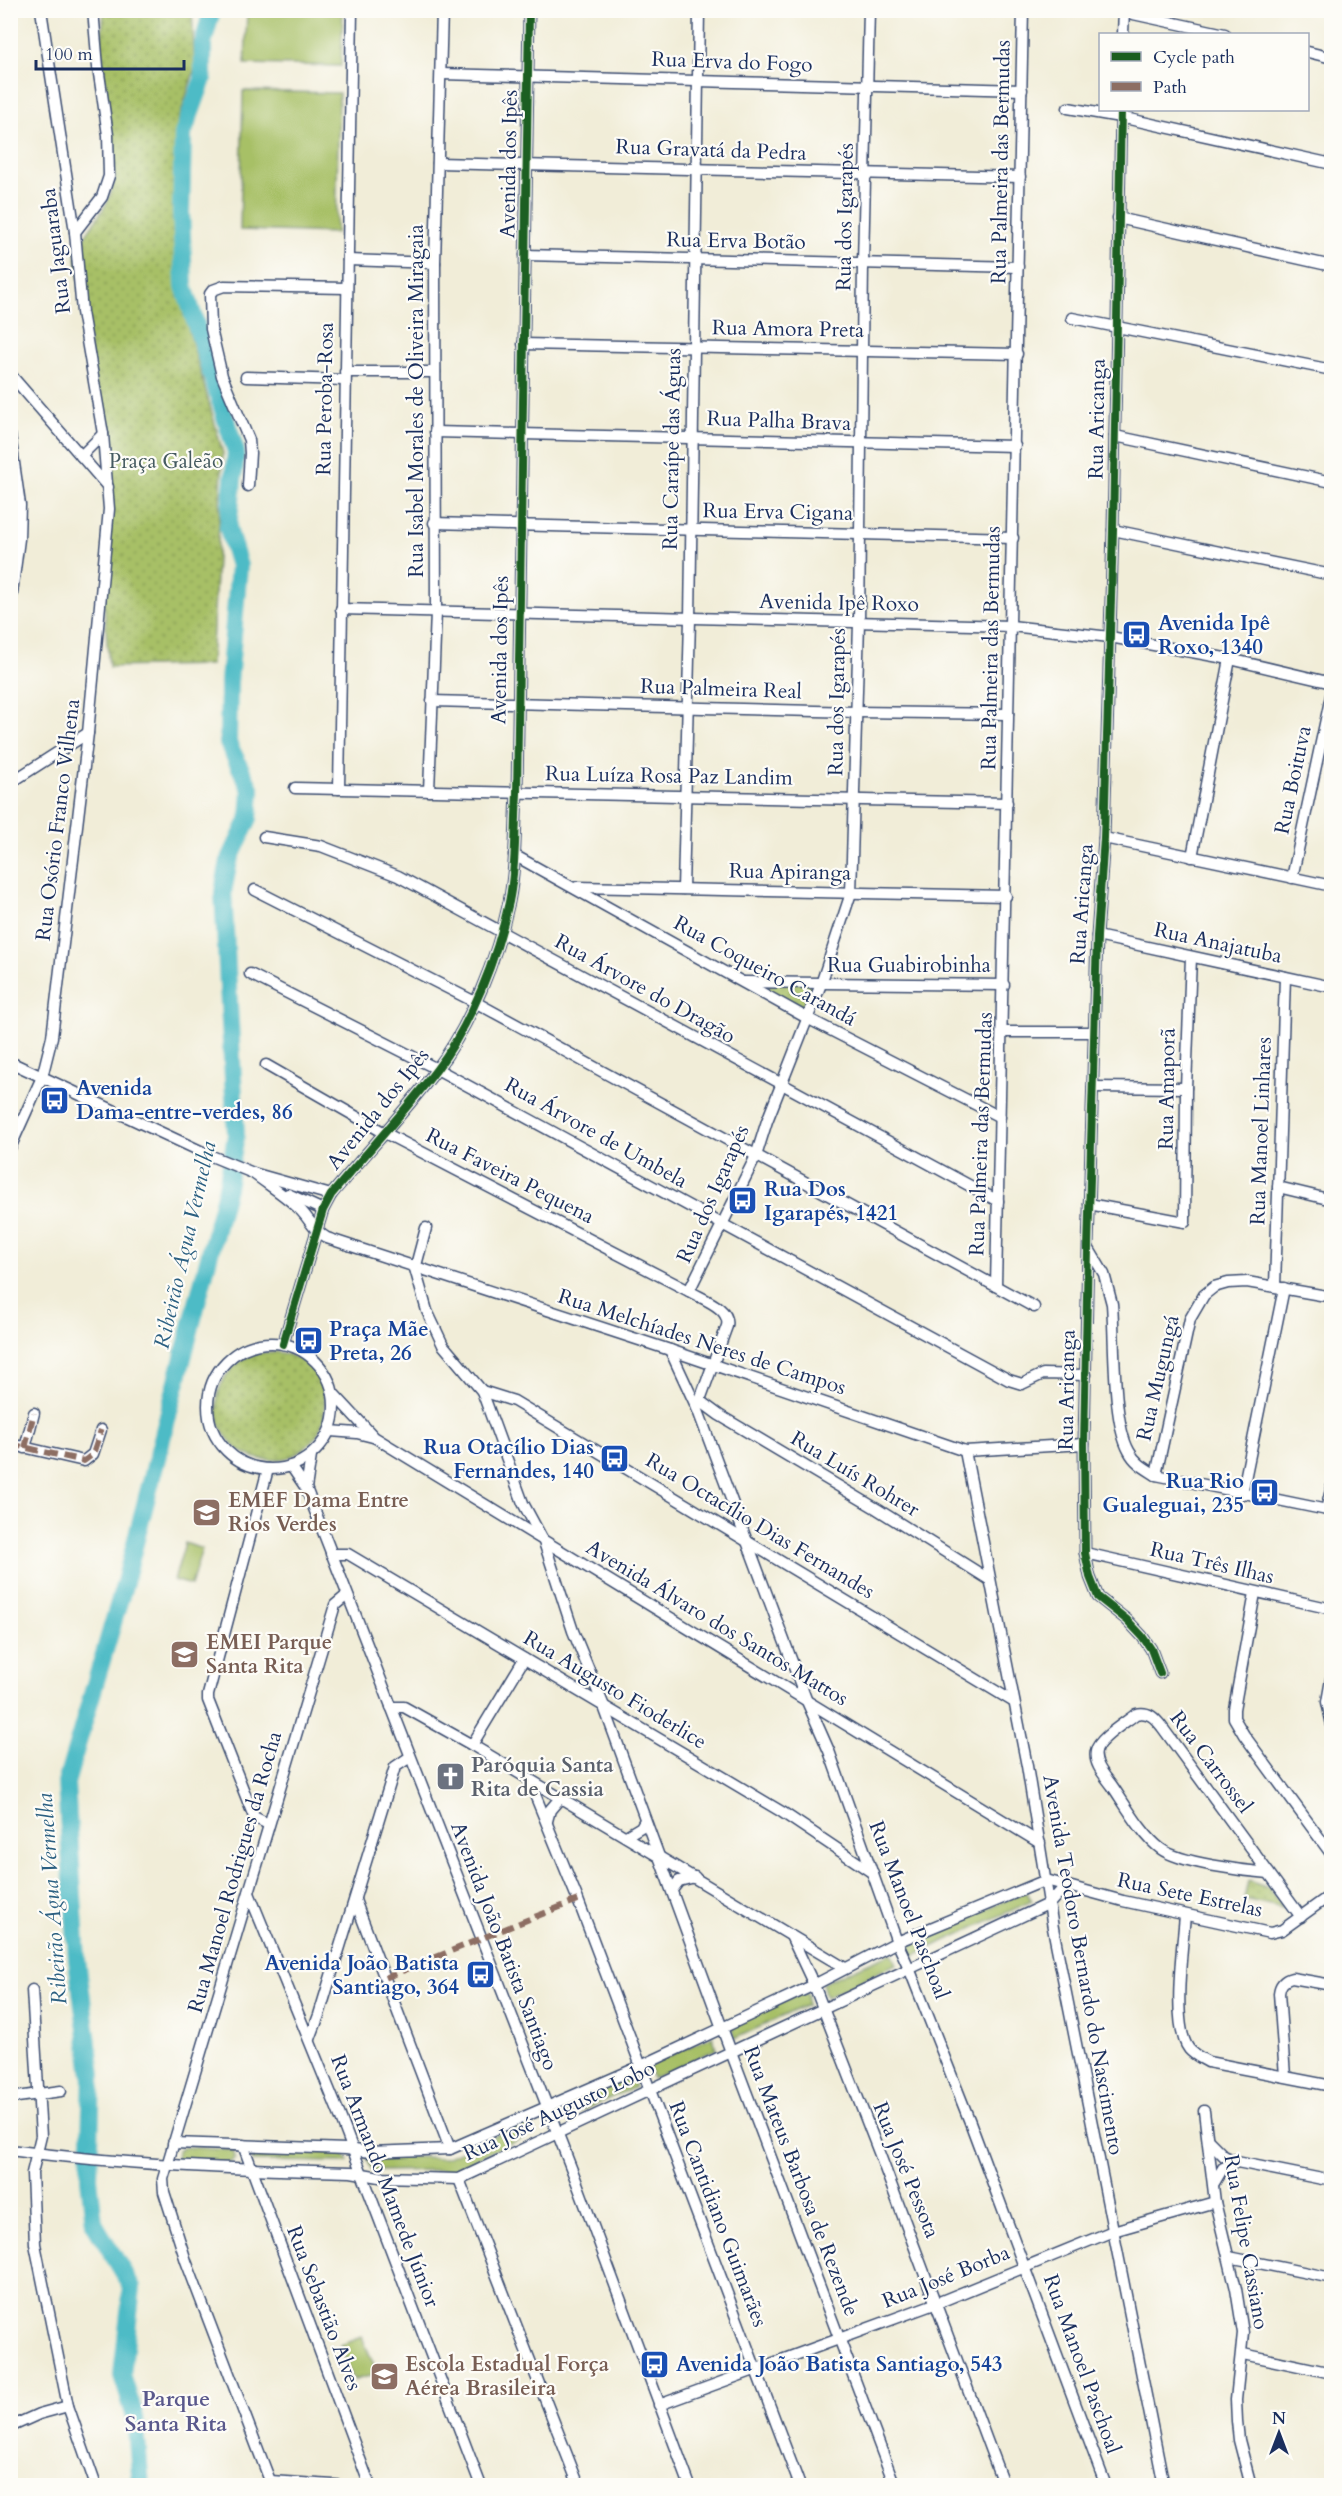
<svg xmlns="http://www.w3.org/2000/svg" width="1342" height="2496" viewBox="0 0 1342 2496" font-family="Cardo,serif">
<defs>
<pattern id="park-dots" width="8" height="8" patternUnits="userSpaceOnUse" patternTransform="scale(1.5)"><rect width="8" height="8" fill="#a7c066"/><path d="M2 2h.1M6 6h.1" fill="none" stroke="#879c57" stroke-width="1.8" stroke-linecap="round"/></pattern>
</defs>
<rect width="100%" height="100%" fill="#fdfcf7"/>
<filter id="ink" filterUnits="userSpaceOnUse"><feTurbulence type="fractalNoise" baseFrequency=".0167" numOctaves="2"/><feDisplacementMap in="SourceGraphic" scale="12" xChannelSelector="R" yChannelSelector="G"/><feConvolveMatrix kernelMatrix="1 2 1 2 8 2 1 2 1" color-interpolation-filters="sRGB"/></filter>
<filter id="wash" filterUnits="userSpaceOnUse"><feTurbulence type="fractalNoise" baseFrequency=".008" numOctaves="4" result="noise"/><feDisplacementMap in="SourceGraphic" scale="24" xChannelSelector="R" yChannelSelector="G"/><feGaussianBlur stdDeviation="1.35" result="paint"/><feColorMatrix in="noise" values="0 0 0 0 0 0 0 0 0 0 0 0 0 0 0 0 0 1.4 0 .05"/><feComposite in="paint" operator="in"/></filter>
<g filter="url(#wash)">
<rect width="100%" height="100%" fill="#f1edd8"/>
<g fill="#a7c066" stroke="#617862" stroke-width="1.5">
<path d="M 247,11 L 343,11 L 341,66 L 245,64 Z"/>
<path d="M 243,91 L 339,93 L 336,233 L 240,230 Z"/>
<path d="M 185,1543 L 202,1549 L 191,1585 L 174,1580 Z"/>
<path d="M 1026,1891 L 1032,1901 L 912,1956 L 906,1946 Z"/>
<path d="M 891,1953 L 896,1964 L 826,1997 L 822,1983 Z"/>
<path d="M 801,1993 L 808,1994 L 807,2005 L 734,2039 L 731,2024 Z"/>
<path d="M 713,2036 L 716,2049 L 652,2079 L 649,2065 Z"/>
<path d="M 630,2075 L 635,2087 L 560,2120 L 556,2108 Z"/>
<path d="M 531,2119 L 535,2132 L 451,2170 L 372,2171 L 366,2155 L 446,2158 Z"/>
<path d="M 183,2147 L 231,2150 L 234,2152 L 235,2159 L 229,2163 L 176,2160 L 177,2151 Z"/>
<path d="M 252,2149 L 344,2153 L 348,2162 L 253,2161 L 248,2154 Z"/>
<path d="M 362,2337 L 378,2374 L 354,2380 L 340,2345 Z"/>
</g>
<g fill="url(#park-dots)" stroke="#617862" stroke-width="1.5">
<path d="M 104,11 L 192,11 L 195,68 L 177,126 L 176,283 L 223,453 L 211,665 L 109,667 L 104,604 L 112,493 L 75,251 L 107,203 L 115,179 L 101,44 Z"/>
<path d="M 735,978 L 817,980 L 804,1016 Z"/>
<circle cx="271" cy="1406" r="54"/>
<path d="M 1248,1881 L 1269,1888 L 1283,1908 L 1244,1899 Z"/>
</g>
<g fill="none" stroke-linecap="round" stroke-linejoin="round">
<path stroke="#4dbbc6" stroke-width="18" d="M 141,2486 L 135,2417 L 122,2375 L 132,2287 L 94,2223 L 89,2178 L 92,2075 L 77,1960 L 66,1783 L 125,1582 L 227,1187 L 236,1135 L 223,892 L 229,861 L 249,818 L 251,790 L 228,743 L 229,682 L 239,566 L 228,528 L 236,452 L 184,286 L 181,212 L 183,134 L 203,79 L 203,44 L 212,10"/>
</g>
</g>
<g filter="url(#ink)">
<g fill="none" stroke-linecap="round" stroke-linejoin="round">
<defs>
<g id="minor">
<path d="M 1124,12 L 1225,34"/>
<path d="M 1123,34 L 1124,10"/>
<path d="M 1308,52 L 1332,58"/>
<path d="M 441,74 L 1022,90"/>
<path d="M 1068,108 L 1120,117 L 1332,164"/>
<path d="M 1121,110 L 1113,530 L 1104,838 L 1097,936 L 1088,1248 L 1084,1444 L 1085,1553 L 1090,1577 L 1098,1597 L 1127,1620 L 1142,1636 L 1151,1649 L 1160,1673"/>
<path d="M 438,163 L 1020,177"/>
<path d="M 1118,218 L 1332,266"/>
<path d="M 75,232 L 102,197 L 109,176 L 108,135 L 98,67 L 93,10"/>
<path d="M 525,255 L 1018,267"/>
<path d="M 348,260 L 435,263"/>
<path d="M 1072,318 L 1332,370"/>
<path d="M 523,344 L 1017,354"/>
<path d="M 345,372 L 435,372"/>
<path d="M 10,374 L 108,487"/>
<path d="M 246,377 L 345,380"/>
<path d="M 435,432 L 1015,446"/>
<path d="M 10,435 L 20,505 L 19,539 L 10,609"/>
<path d="M 1115,436 L 1332,482"/>
<path d="M 81,456 L 103,434"/>
<path d="M 248,486 L 250,453 L 249,440 L 222,376 L 211,329 L 210,294 L 213,290 L 224,286 L 347,288"/>
<path d="M 434,523 L 1013,538"/>
<path d="M 1113,530 L 1332,575"/>
<path d="M 341,609 L 1011,626 L 1110,637 L 1230,659 L 1332,683"/>
<path d="M 432,701 L 856,712 L 1008,714"/>
<path d="M 10,783 L 88,733"/>
<path d="M 295,788 L 1007,803"/>
<path d="M 339,789 L 352,10"/>
<path d="M 429,791 L 436,612 L 435,263 L 442,10"/>
<path d="M 264,837 L 321,846 L 398,876 L 998,1201"/>
<path d="M 1104,838 L 1332,886"/>
<path d="M 514,855 L 807,1018 L 1000,1117"/>
<path d="M 1192,857 L 1230,659"/>
<path d="M 1292,878 L 1332,691"/>
<path d="M 577,887 L 1006,896"/>
<path d="M 683,889 L 690,619 L 699,10"/>
<path d="M 255,890 L 475,1002 L 1034,1307"/>
<path d="M 1097,936 L 1332,987"/>
<path d="M 250,974 L 437,1069 L 1009,1380 L 1022,1384 L 1043,1374 L 1086,1375"/>
<path d="M 744,982 L 1004,985"/>
<path d="M 1003,1032 L 1093,1032"/>
<path d="M 10,1062 L 209,1155 L 253,1173 L 331,1195"/>
<path d="M 266,1065 L 383,1132 L 689,1291 C 702,1299 731,1308 727,1326 L 697,1408"/>
<path d="M 1093,1087 L 1186,1088"/>
<path d="M 10,1148 L 42,1077 L 52,1037 L 88,733 L 109,509 L 103,434 L 82,312 L 75,232 L 41,10"/>
<path d="M 253,1173 C 267,1184 282,1193 295,1205 C 310,1217 310,1228 327,1238 L 670,1350 L 965,1451 L 1084,1444"/>
<path d="M 1278,1187 L 1332,1200"/>
<path d="M 288,1194 L 323,1210"/>
<path d="M 1089,1204 L 1185,1222 L 1186,1088 L 1191,957"/>
<path d="M 426,1228 L 415,1269 L 427,1311 L 443,1345 L 482,1391 L 523,1503 L 544,1542 L 573,1631 L 603,1704 L 722,2028 L 895,2486"/>
<path d="M 1089,1249 L 1104,1274 L 1112,1304 C 1115,1341 1112,1421 1129,1451 C 1135,1463 1145,1468 1156,1475 L 1332,1511"/>
<path d="M 996,1286 L 1023,10"/>
<path d="M 1275,1286 L 1285,977"/>
<path d="M 689,1291 L 756,1156 L 767,1121 L 821,984 L 851,893 L 859,623 L 863,263 L 869,10"/>
<circle cx="271" cy="1406" r="63"/>
<path d="M 283,1344 L 323,1210 L 331,1195 C 366,1153 404,1113 437,1069 C 471,1024 497,958 509,902 C 516,867 515,829 517,793 L 529,10"/>
<path d="M 670,1350 L 697,1408 L 806,1699 L 829,1751 L 897,1942 L 909,1968 L 970,2122 L 1106,2486"/>
<path d="M 482,1391 L 514,1401 L 1014,1702"/>
<path d="M 333,1393 L 374,1437 L 1040,1843"/>
<path d="M 700,1401 L 719,1415 L 877,1509 L 990,1580"/>
<path d="M 330,1431 L 357,1433 L 373,1437"/>
<path d="M 10,1444 L 84,1461 L 93,1454 L 101,1430"/>
<path d="M 25,1448 L 34,1413"/>
<path d="M 965,1451 L 1027,1766 L 1053,1928 L 1164,2486"/>
<path d="M 291,1466 L 306,1488 L 577,2183 L 690,2486"/>
<path d="M 1156,1475 L 1190,1319 L 1204,1295 L 1214,1287 L 1228,1283 L 1247,1282 L 1332,1297"/>
<path d="M 306,1488 L 311,1456"/>
<path d="M 1242,1494 L 1284,1288"/>
<path d="M 1326,1510 L 1332,1486"/>
<path d="M 1085,1553 L 1332,1609"/>
<path d="M 331,1554 L 348,1554 L 782,1812 L 873,1873"/>
<path d="M 1255,1593 L 1234,1709 L 1234,1718 L 1244,1735 L 1332,1855"/>
<path d="M 1332,1674 L 1327,1702 L 1332,1725"/>
<path d="M 391,1707 L 404,1707 L 472,1745 L 845,1968"/>
<path d="M 472,1745 L 524,1659"/>
<path d="M 529,1780 L 578,1900 L 800,2486"/>
<path d="M 547,1821 L 550,1810 L 561,1797"/>
<path d="M 268,1824 L 254,1817 L 208,1700 L 208,1695 L 268,1469"/>
<path d="M 626,1836 L 641,1827 L 645,1820"/>
<path d="M 1269,1873 C 1244,1871 1180,1863 1161,1849 C 1143,1836 1126,1806 1113,1787 C 1106,1777 1093,1764 1096,1751 C 1098,1739 1126,1722 1136,1714 C 1149,1711 1155,1718 1162,1727 L 1301,1917"/>
<path d="M 672,1890 L 679,1881 L 695,1877"/>
<path d="M 249,1893 L 340,2116 L 481,2486"/>
<path d="M 355,1900 L 450,2149"/>
<path d="M 1185,1915 C 1183,1944 1171,2026 1189,2049 C 1194,2055 1201,2058 1208,2062 L 1332,2086"/>
<path d="M 792,1938 L 814,1985 L 880,2155 L 1004,2486"/>
<path d="M 32,1990 L 41,2136 L 32,2173 L 35,2244 L 68,2406 L 96,2486"/>
<path d="M 310,2039 L 319,2015 L 395,1767 L 410,1757"/>
<path d="M 1285,2076 L 1279,1993 C 1280,1984 1284,1980 1292,1978 L 1332,1985"/>
<path d="M 10,2098 L 61,2091"/>
<path d="M 1204,2111 L 1215,2202 L 1236,2289 L 1243,2333 L 1236,2400 L 1237,2421 L 1239,2440 L 1251,2486"/>
<path d="M 1209,2141 L 1224,2156 L 1237,2162 L 1332,2181"/>
<path d="M 173,2143 L 346,2149 L 370,2152 L 450,2149 L 641,2066 L 814,1985 L 897,1942 L 1046,1880 L 1123,1901 L 1270,1933 L 1282,1930 L 1332,1894"/>
<path d="M 243,2145 L 370,2486"/>
<path d="M 10,2150 C 123,2165 237,2169 351,2172 L 380,2177 L 459,2179 L 1050,1903 L 1065,1886"/>
<path d="M 459,2179 L 579,2486"/>
<path d="M 1214,2183 L 1223,2168 L 1237,2162"/>
<path d="M 1229,2257 L 1332,2278"/>
<path d="M 1243,2354 L 1332,2373"/>
<path d="M 659,2405 L 937,2303 L 1113,2231 L 1215,2202"/>
<path d="M 10,2427 L 39,2414 L 68,2406"/>
<path d="M 270,2481 L 349,2486"/>
<path d="M 272,2486 L 186,2261 L 164,2192 L 163,2179 L 335,1605 L 347,1595"/>
</g>
</defs>
<use href="#minor" stroke="#3b4c70" stroke-width="13"/>
<use href="#minor" stroke="#fff" stroke-width="10"/>
<g stroke="#8d6e63" stroke-width="6" stroke-dasharray="12 6" stroke-linecap="butt">
<path d="M 10,1444 L 84,1461 L 93,1454 L 101,1430"/>
<path d="M 25,1448 L 34,1413"/>
<path d="M 385,1978 C 449,1952 513,1925 578,1900"/>
</g>
<defs>
<g id="cycleway">
<path d="M 1121,110 L 1113,530 L 1104,838 L 1097,936 L 1088,1248 L 1084,1444 L 1085,1553 L 1090,1577 L 1098,1597 L 1127,1620 L 1142,1636 L 1151,1649 L 1160,1673"/>
<path d="M 283,1344 L 323,1210 L 331,1195 C 366,1153 404,1113 437,1069 C 471,1024 497,958 509,902 C 516,867 515,829 517,793 L 529,10"/>
</g>
</defs>
<use href="#cycleway" stroke="#fdfcf7" stroke-width="11"/>
<use href="#cycleway" stroke="#1b5e20" stroke-width="8"/>
</g>
</g>
<defs>
<symbol id="bus-square" viewBox="-11 -11 22 22"><rect x="-9" y="-9" width="18" height="18" rx="4" fill="#1a4fb4" stroke="#fdfcf7"/><path d="M-5-6H5V4H4V6H2V4H-2V6H-4V4H-5ZM-3.5-4V0h7V-4ZM-3.5 1.2v1.5H-2V1.2ZM2 1.2v1.5H3.5V1.2Z" fill="#fff"/></symbol>
<symbol id="school-square" viewBox="-11 -11 22 22"><rect x="-9" y="-9" width="18" height="18" rx="4" fill="#8d6e63" stroke="#fdfcf7"/><path d="M0-5L7-2L0 1L-7-2ZM-4 1L0 2.5L4 1V4Q0 6-4 4Z" fill="#fff"/></symbol>
<symbol id="church-square" viewBox="-11 -11 22 22"><rect x="-9" y="-9" width="18" height="18" rx="4" fill="#6b7280" stroke="#fdfcf7"/><path d="M-1.2-6h2.4v3.5h3.3v2.4h-3.3V6h-2.4V-.1h-3.3v-2.4h3.3Z" fill="#fff"/></symbol>
</defs>
<g fill-rule="evenodd">
<use href="#bus-square" x="1120" y="618" width="33" height="33"/>
<use href="#bus-square" x="38" y="1084" width="33" height="33"/>
<use href="#bus-square" x="726" y="1184" width="33" height="33"/>
<use href="#bus-square" x="292" y="1324" width="33" height="33"/>
<use href="#bus-square" x="598" y="1442" width="33" height="33"/>
<use href="#bus-square" x="1248" y="1476" width="33" height="33"/>
<use href="#school-square" x="190" y="1496" width="33" height="33"/>
<use href="#school-square" x="168" y="1638" width="33" height="33"/>
<use href="#church-square" x="434" y="1760" width="33" height="33"/>
<use href="#bus-square" x="464" y="1958" width="33" height="33"/>
<use href="#bus-square" x="638" y="2348" width="33" height="33"/>
<use href="#school-square" x="368" y="2360" width="33" height="33"/>
</g>
<g text-anchor="middle" dominant-baseline="central" stroke-width="4.5" stroke-linejoin="round" paint-order="stroke">
<g font-size="21" fill="#1b2f5e" stroke="#fdfcf7">
<text transform="translate(732 62) rotate(2)">Rua Erva do Fogo</text>
<text transform="translate(711 150) rotate(2)">Rua Gravatá da Pedra</text>
<text transform="translate(1001 162) rotate(-89)">Rua Palmeira das Bermudas</text>
<text transform="translate(509 164) rotate(-89)">Avenida dos Ipês</text>
<text transform="translate(845 217) rotate(-89)">Rua dos Igarapés</text>
<text transform="translate(736 241) rotate(1)">Rua Erva Botão</text>
<text transform="translate(56 251) rotate(-97)">Rua Jaguaraba</text>
<text transform="translate(788 329) rotate(1)">Rua Amora Preta</text>
<text transform="translate(325 399) rotate(-89)">Rua Peroba-Rosa</text>
<text transform="translate(416 401) rotate(-90)">Rua Isabel Morales de Oliveira Miragaia</text>
<text transform="translate(1097 419) rotate(-89)">Rua Aricanga</text>
<text transform="translate(779 421) rotate(2)">Rua Palha Brava</text>
<text transform="translate(672 449) rotate(-89)">Rua Caraípe das Águas</text>
<text transform="translate(778 512) rotate(1)">Rua Erva Cigana</text>
<text transform="translate(839 603) rotate(1)">Avenida Ipê Roxo</text>
<text transform="translate(991 648) rotate(-89)">Rua Palmeira das Bermudas</text>
<text transform="translate(500 650) rotate(-89)">Avenida dos Ipês</text>
<text transform="translate(721 689) rotate(2)">Rua Palmeira Real</text>
<text transform="translate(837 702) rotate(-89)">Rua dos Igarapés</text>
<text transform="translate(669 776) rotate(1)">Rua Luíza Rosa Paz Landim</text>
<text transform="translate(1293 780) rotate(-78)">Rua Boituva</text>
<text transform="translate(58 820) rotate(-83)">Rua Osório Franco Vilhena</text>
<text transform="translate(790 872) rotate(1)">Rua Apiranga</text>
<text transform="translate(1082 904) rotate(-86)">Rua Aricanga</text>
<text transform="translate(1218 943) rotate(12)">Rua Anajatuba</text>
<text x="909" y="965">Rua Guabirobinha</text>
<text transform="translate(765 971) rotate(29)">Rua Coqueiro Carandá</text>
<text transform="translate(645 989) rotate(29)">Rua Árvore do Dragão</text>
<text transform="translate(1167 1089) rotate(-89)">Rua Amaporã</text>
<text transform="translate(378 1109) rotate(-51)">Avenida dos Ipês</text>
<text transform="translate(1261 1131) rotate(-88)">Rua Manoel Linhares</text>
<text transform="translate(596 1133) rotate(29)">Rua Árvore de Umbela</text>
<text transform="translate(981 1134) rotate(-88)">Rua Palmeira das Bermudas</text>
<text transform="translate(510 1176) rotate(27)">Rua Faveira Pequena</text>
<text transform="translate(713 1194) rotate(-66)">Rua dos Igarapés</text>
<text transform="translate(702 1342) rotate(18)">Rua Melchíades Neres de Campos</text>
<text transform="translate(1158 1378) rotate(-77)">Rua Mugungá</text>
<text transform="translate(1067 1390) rotate(-89)">Rua Aricanga</text>
<text transform="translate(855 1474) rotate(31)">Rua Luís Rohrer</text>
<text transform="translate(760 1526) rotate(31)">Rua Octacílio Dias Fernandes</text>
<text transform="translate(1212 1563) rotate(13)">Rua Três Ilhas</text>
<text transform="translate(717 1623) rotate(31)">Avenida Álvaro dos Santos Mattos</text>
<text transform="translate(615 1690) rotate(31)">Rua Augusto Fioderlice</text>
<text transform="translate(1211 1762) rotate(53)">Rua Carrossel</text>
<text transform="translate(235 1872) rotate(-74)">Rua Manoel Rodrigues da Rocha</text>
<text transform="translate(1190 1895) rotate(12)">Rua Sete Estrelas</text>
<text transform="translate(909 1910) rotate(69)">Rua Manoel Paschoal</text>
<text transform="translate(504 1946) rotate(69)">Avenida João Batista Santiago</text>
<text transform="translate(1083 1965) rotate(80)">Avenida Teodoro Bernardo do Nascimento</text>
<text transform="translate(559 2111) rotate(-25)">Rua José Augusto Lobo</text>
<text transform="translate(906 2170) rotate(68)">Rua José Pessota</text>
<text transform="translate(385 2181) rotate(69)">Rua Armando Mamede Júnior</text>
<text transform="translate(801 2181) rotate(69)">Rua Mateus Barbosa de Rezende</text>
<text transform="translate(718 2214) rotate(69)">Rua Cantidiano Guimarães</text>
<text transform="translate(1246 2242) rotate(80)">Rua Felipe Cassiano</text>
<text transform="translate(946 2277) rotate(-22)">Rua José Borba</text>
<text transform="translate(324 2308) rotate(69)">Rua Sebastião Alves</text>
<text transform="translate(1082 2364) rotate(70)">Rua Manoel Paschoal</text>
</g>
<g font-size="21" fill="#455a60" stroke="#fdfcf7">
<text x="166" y="461">Praça Galeão</text>
</g>
<g font-size="21" font-weight="bold" fill="#164399" stroke="#fdfcf7" text-anchor="start">
<text x="1158" y="623">Avenida Ipê<tspan x="1158" dy="24">Roxo, 1340</tspan></text>
<text x="76" y="1088">Avenida<tspan x="76" dy="24">Dama-entre-verdes, 86</tspan></text>
<text x="764" y="1189">Rua Dos<tspan x="764" dy="24">Igarapés, 1421</tspan></text>
<text x="329" y="1329">Praça Mãe<tspan x="329" dy="24">Preta, 26</tspan></text>
<text x="594" y="1447" text-anchor="end">Rua Otacílio Dias<tspan x="594" dy="24">Fernandes, 140</tspan></text>
<text x="1244" y="1481" text-anchor="end">Rua Rio<tspan x="1244" dy="24">Gualeguai, 235</tspan></text>
<text x="459" y="1963" text-anchor="end">Avenida João Batista<tspan x="459" dy="24">Santiago, 364</tspan></text>
<text x="676" y="2364">Avenida João Batista Santiago, 543</text>
</g>
<g font-size="21" font-weight="bold" fill="#785e54" stroke="#fdfcf7" text-anchor="start">
<text x="228" y="1500">EMEF Dama Entre<tspan x="228" dy="24">Rios Verdes</tspan></text>
<text x="206" y="1642">EMEI Parque<tspan x="206" dy="24">Santa Rita</tspan></text>
<text x="405" y="2364">Escola Estadual Força<tspan x="405" dy="24">Aérea Brasileira</tspan></text>
</g>
<g font-size="21" font-weight="bold" fill="#5b616d" stroke="#fdfcf7" text-anchor="start">
<text x="471" y="1765">Paróquia Santa<tspan x="471" dy="24">Rita de Cassia</tspan></text>
</g>
<g font-size="22" font-style="italic" fill="#2c6082" stroke="#fdfcf7">
<text transform="translate(185 1245) rotate(-77)">Ribeirão Água Vermelha</text>
<text transform="translate(52 1899) rotate(-94)">Ribeirão Água Vermelha</text>
</g>
<g font-size="22" font-weight="bold" fill="#5a598c" stroke="#fdfcf7">
<text x="176" y="2399">Parque<tspan x="176" dy="25">Santa Rita</tspan></text>
</g>
</g>
<rect width="1342" height="2496" fill="none" stroke="#fdfcf7" stroke-width="36"/>
<rect x="1099" y="33" width="210" height="78" fill="#fdfcf7" stroke="#a3aaba" stroke-width="1.5"/>
<rect x="1111" y="52" width="30" height="9" fill="#1b5e20" stroke="#a3aaba" stroke-width="1.5"/>
<text x="1153" y="63" font-size="18" fill="#1b2f5e">Cycle path</text>
<rect x="1111" y="82" width="30" height="9" fill="#8d6e63" stroke="#a3aaba" stroke-width="1.5"/>
<text x="1153" y="93" font-size="18" fill="#1b2f5e">Path</text>
<g transform="translate(1279 2433)" stroke="#fdfcf7" stroke-width="4.5" paint-order="stroke">
<path d="M0-4.5L10 22L0 15L-10 22Z" fill="#1b2f5e"/>
<text y="-9" font-size="16" font-weight="bold" text-anchor="middle" fill="#1b2f5e">N</text>
</g>
<path d="M36 60v9h148v-9" fill="none" stroke="#1b2f5e" stroke-width="3"/>
<text x="45" y="60" font-size="18" fill="#1b2f5e" stroke="#fdfcf7" stroke-width="4.5" paint-order="stroke">100 m</text>
</svg>
